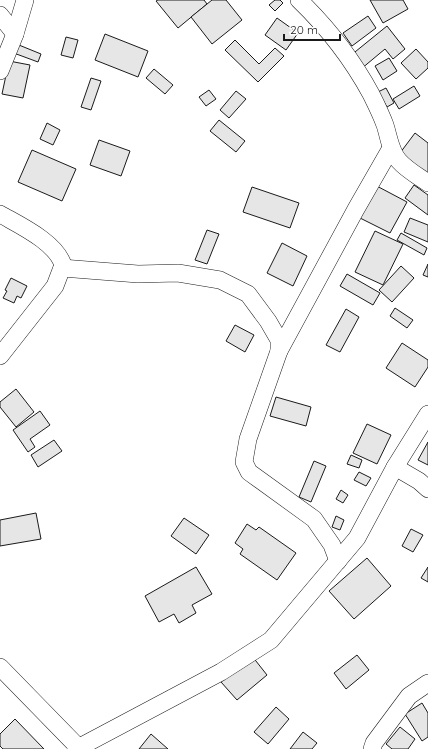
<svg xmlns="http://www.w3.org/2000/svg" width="428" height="749" viewBox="0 0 428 749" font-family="Quicksand,sans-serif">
<rect width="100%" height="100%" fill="#fff"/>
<g fill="#e6e6e6" stroke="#1a1a1a">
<path d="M 158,0 L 204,0 L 207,4 L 178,28 L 156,1 Z"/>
<path d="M 212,0 L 226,0 L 242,20 L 212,44 L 191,17 Z"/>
<path d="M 275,0 L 280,0 L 283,3 L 275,11 L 269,5 Z"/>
<path d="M 370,0 L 403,0 L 408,9 L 383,23 Z"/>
<path d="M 368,16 L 376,28 L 352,46 L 343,33 Z"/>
<path d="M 277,18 L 298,33 L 286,50 L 265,35 Z"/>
<path d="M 387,26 L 405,49 L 393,59 L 385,49 L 361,69 L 350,56 Z"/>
<path d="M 105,34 L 148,51 L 138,77 L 95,60 Z"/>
<path d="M 66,37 L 78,40 L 73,58 L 61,55 Z"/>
<path d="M 235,40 L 259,64 L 275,48 L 284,56 L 258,82 L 225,50 Z"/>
<path d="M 14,43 L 41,54 L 38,62 L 11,52 Z"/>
<path d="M 416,49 L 428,62 L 428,68 L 416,79 L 401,63 Z"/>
<path d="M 389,58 L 397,71 L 383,80 L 375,66 Z"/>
<path d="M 9,61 L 30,65 L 23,98 L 2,94 Z"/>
<path d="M 154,69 L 173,85 L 165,94 L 146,78 Z"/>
<path d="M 91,78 L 101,81 L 91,110 L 81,107 Z"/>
<path d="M 414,86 L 420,96 L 399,109 L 393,99 Z"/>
<path d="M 386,88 L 394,103 L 387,107 L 378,92 Z"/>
<path d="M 209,90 L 216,99 L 206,106 L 199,97 Z"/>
<path d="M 236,91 L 246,99 L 229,118 L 220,110 Z"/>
<path d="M 219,120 L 245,141 L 236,152 L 210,131 Z"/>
<path d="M 47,123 L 60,130 L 53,145 L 40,139 Z"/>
<path d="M 415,133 L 428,143 L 428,175 L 400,153 Z"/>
<path d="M 99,140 L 130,151 L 121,176 L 90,165 Z"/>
<path d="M 32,150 L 76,169 L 62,201 L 18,182 Z"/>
<path d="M 373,184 L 407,202 L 390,233 L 360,218 Z"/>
<path d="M 414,185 L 428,195 L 428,215 L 405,198 Z"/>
<path d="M 252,187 L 299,203 L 290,228 L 243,212 Z"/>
<path d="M 410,218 L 428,225 L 428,242 L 404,232 Z"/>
<path d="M 207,230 L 219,234 L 207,264 L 195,260 Z"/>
<path d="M 375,231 L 403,244 L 383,285 L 355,272 Z"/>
<path d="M 401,233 L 427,248 L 424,255 L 397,240 Z"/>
<path d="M 282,243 L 307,256 L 293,286 L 267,273 Z"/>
<path d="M 428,264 L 428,277 L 423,275 Z"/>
<path d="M 401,266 L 414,278 L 392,302 L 379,290 Z"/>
<path d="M 347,274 L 380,293 L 373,305 L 340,286 Z"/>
<path d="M 11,278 L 27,286 L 21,298 L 17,296 L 14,303 L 3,298 L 7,291 L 5,290 Z"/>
<path d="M 395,308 L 413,320 L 407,328 L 390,316 Z"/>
<path d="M 346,309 L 359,317 L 340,352 L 326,345 Z"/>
<path d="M 235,325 L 254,335 L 245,352 L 226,341 Z"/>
<path d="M 402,343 L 428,360 L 428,367 L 415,387 L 386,368 Z"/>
<path d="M 16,389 L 34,412 L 16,427 L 0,407 L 0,402 Z"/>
<path d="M 276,397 L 311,407 L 306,426 L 270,416 Z"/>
<path d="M 40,411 L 50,425 L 30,439 L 35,447 L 28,452 L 13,430 Z"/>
<path d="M 367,424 L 391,435 L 377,464 L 353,453 Z"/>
<path d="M 54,440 L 62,451 L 38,467 L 31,455 Z"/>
<path d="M 428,442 L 428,465 L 418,460 Z"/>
<path d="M 351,455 L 362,460 L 359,468 L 347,464 Z"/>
<path d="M 314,461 L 326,466 L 311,502 L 299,497 Z"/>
<path d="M 359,472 L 371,478 L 366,486 L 354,480 Z"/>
<path d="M 341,490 L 348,495 L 343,503 L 336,499 Z"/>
<path d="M 36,513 L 41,539 L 0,546 L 0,520 Z"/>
<path d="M 336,516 L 344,520 L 340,530 L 332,527 Z"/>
<path d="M 184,518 L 209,535 L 196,554 L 171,536 Z"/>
<path d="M 247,524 L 256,530 L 259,527 L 296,553 L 277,580 L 240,554 L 243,549 L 235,543 Z"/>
<path d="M 411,529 L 423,535 L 413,552 L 402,546 Z"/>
<path d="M 367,558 L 391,586 L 354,619 L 329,591 Z"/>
<path d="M 196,567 L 212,594 L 192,605 L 196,613 L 179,623 L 174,614 L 159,622 L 145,596 Z"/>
<path d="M 428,567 L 428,582 L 421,578 Z"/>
<path d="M 357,655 L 369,670 L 346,689 L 334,673 Z"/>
<path d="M 252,656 L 267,675 L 237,700 L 221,682 Z"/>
<path d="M 422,703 L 428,713 L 428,737 L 422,741 L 405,714 Z"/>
<path d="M 276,707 L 289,719 L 268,744 L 254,732 Z"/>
<path d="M 15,719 L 44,749 L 3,749 L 0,746 L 0,734 Z"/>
<path d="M 400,727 L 415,739 L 408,749 L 392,749 L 386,744 Z"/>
<path d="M 303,732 L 317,743 L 312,749 L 290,749 Z"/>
<path d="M 151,734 L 168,749 L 139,749 Z"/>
</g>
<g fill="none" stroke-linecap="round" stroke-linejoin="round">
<defs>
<g id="minor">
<path d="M 299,0 C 328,28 352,59 371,94 C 376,104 381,114 385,125 C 389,137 390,151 399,161 C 407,170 418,176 428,183"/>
<path d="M 0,15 L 15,34"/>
<path d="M 0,71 L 15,34 L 25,0"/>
<path d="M 0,214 C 19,225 56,242 63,265 L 55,286 L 0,356"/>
<path d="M 62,268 L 138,274 L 178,273 L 220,280 L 248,294 L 268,321 L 279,340 L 279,351 L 248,439 L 244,462 L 249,472 L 314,519 L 332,545 L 338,561"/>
<path d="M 279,351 L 356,209 L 391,148"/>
<path d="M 395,467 L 419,481 L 428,489"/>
<path d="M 0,667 L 78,747"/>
<path d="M 76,749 L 221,672 L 271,640 L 357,538 L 395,467 L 428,414"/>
<path d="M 372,749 L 374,743 L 409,696 L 428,683"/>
</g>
</defs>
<use href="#minor" stroke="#1a1a1a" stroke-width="18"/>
<use href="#minor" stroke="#fff" stroke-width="17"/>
</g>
<path d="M284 34v6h56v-6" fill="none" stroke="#1a1a1a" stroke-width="2"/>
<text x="290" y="34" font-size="12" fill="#1a1a1a" stroke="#ffffff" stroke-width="3" paint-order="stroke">20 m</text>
</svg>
